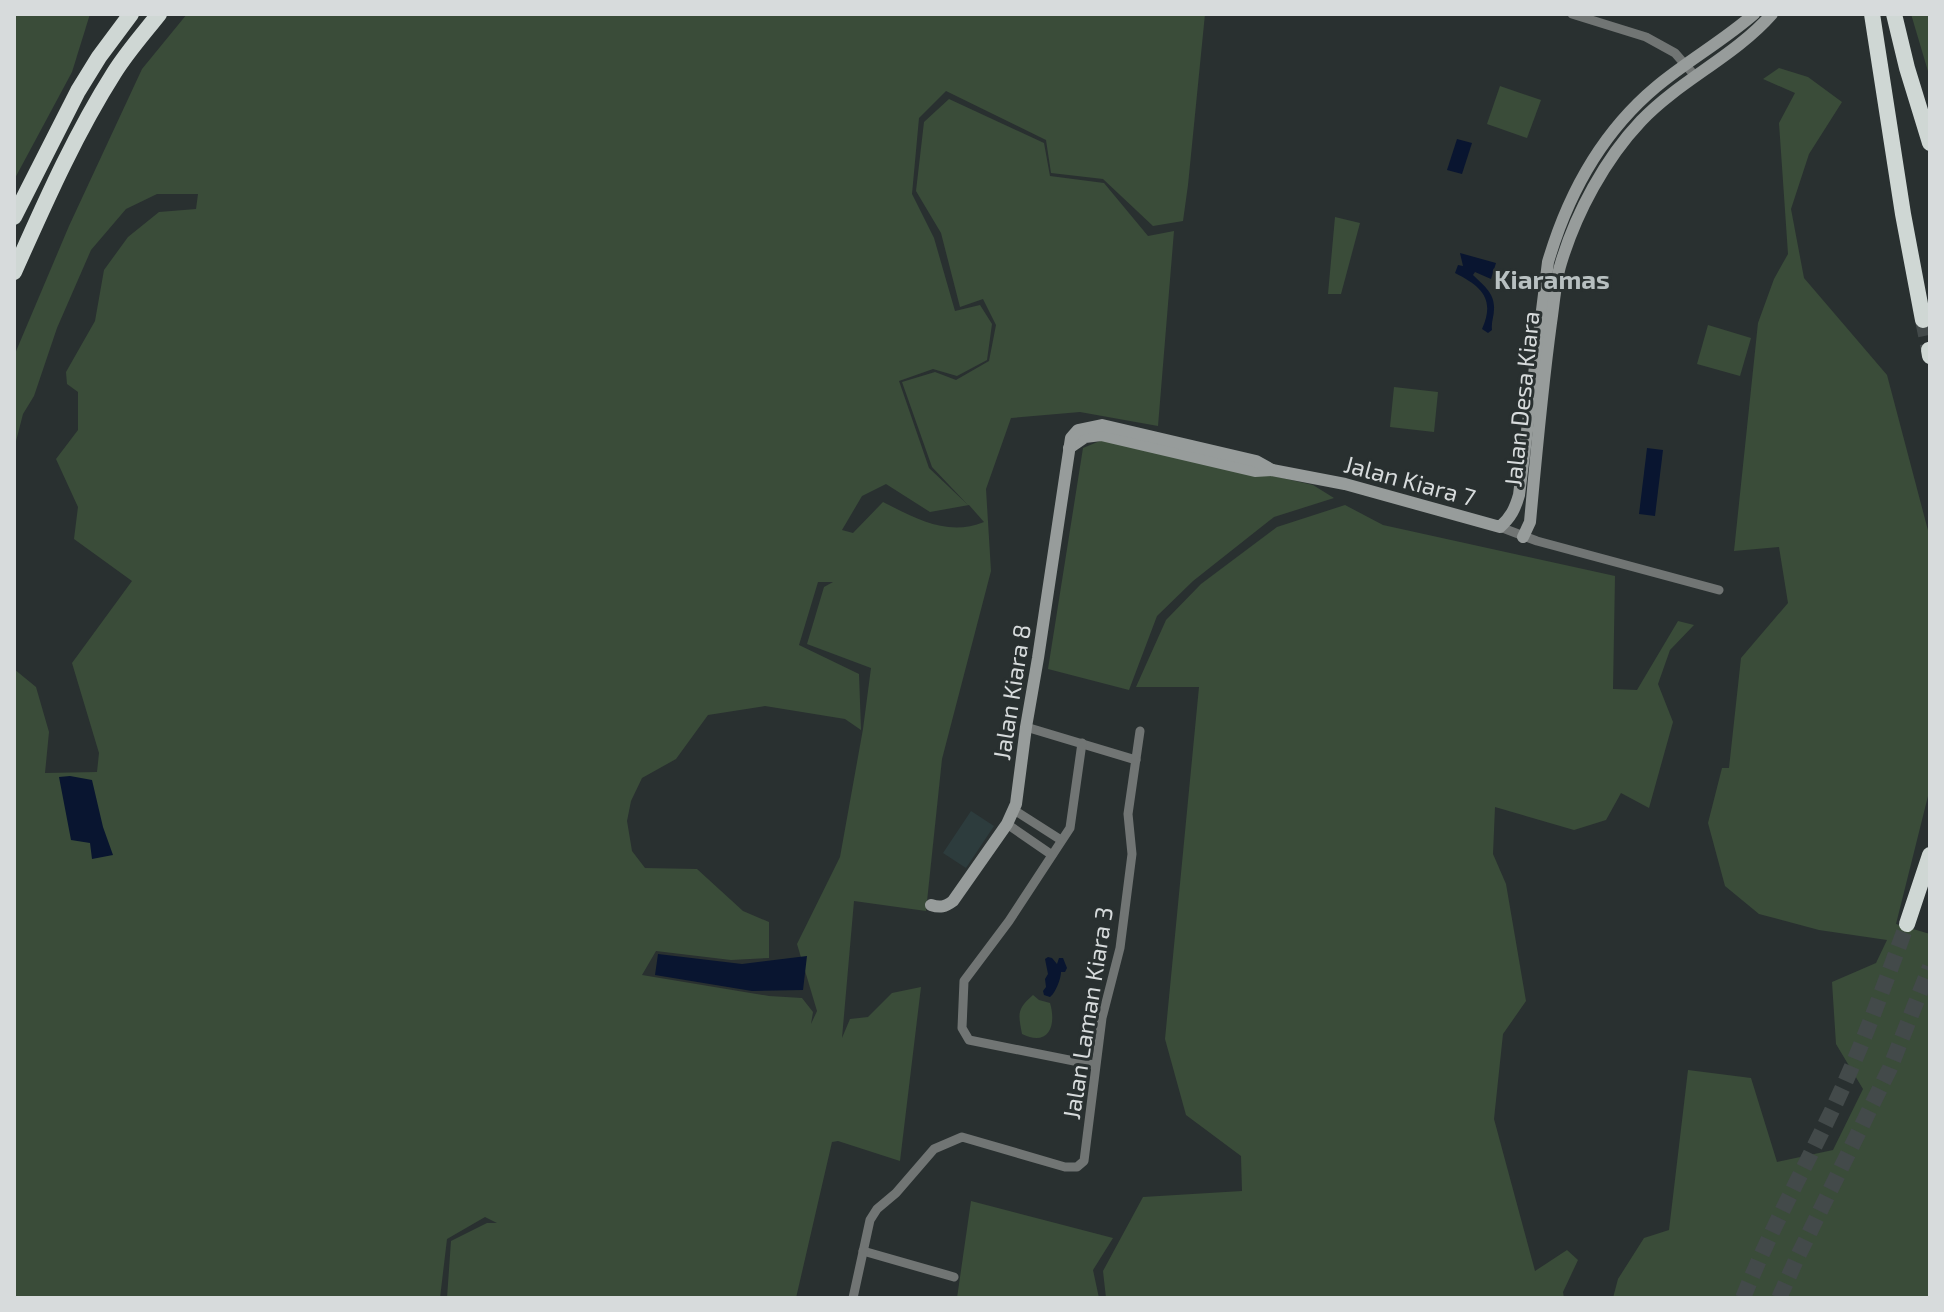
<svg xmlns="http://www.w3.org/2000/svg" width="1944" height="1312" viewBox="0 0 1944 1312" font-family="'Exo 2',sans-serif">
<rect width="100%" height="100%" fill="#293030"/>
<path fill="#2d3c3d" d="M 971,811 L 994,826 L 966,868 L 943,853 Z"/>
<g fill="#3a4c39" fill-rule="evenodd">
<path d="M 14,14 L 90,14 L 72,72 L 14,180 Z"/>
<path d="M 187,14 L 1205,14 L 1188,185 L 1183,221 L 1153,226 L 1103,179 L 1051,173 L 1046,140 L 946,91 L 919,118 L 912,194 L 934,238 L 955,311 L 980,305 L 992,324 L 987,360 L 957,376 L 933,369 L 899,381 L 929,468 L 968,505 L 932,467 L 902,382 L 935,372 L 956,380 L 989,361 L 996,325 L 983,299 L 960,307 L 941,233 L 916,191 L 924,122 L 949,99 L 1044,143 L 1050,176 L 1104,183 L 1148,236 L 1174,231 L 1158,426 L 1080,412 L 1011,418 L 986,489 L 991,571 L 942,759 L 926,911 L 854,901 L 842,1038 L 850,1019 L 868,1017 L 892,993 L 921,987 L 900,1161 L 838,1141 L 832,1142 L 796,1298 L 447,1298 L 451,1241 L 487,1223 L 497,1223 L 485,1217 L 447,1239 L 440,1298 L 14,1298 L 14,669 L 36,687 L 49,732 L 45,773 L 97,772 L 99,753 L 72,663 L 132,581 L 74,539 L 78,507 L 56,459 L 78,430 L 78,392 L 67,384 L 66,372 L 95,321 L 104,270 L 128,237 L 159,212 L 196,209 L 198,194 L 157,194 L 126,209 L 91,250 L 57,328 L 34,396 L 23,414 L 14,449 L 14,356 L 69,226 L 142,69 ZM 886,484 L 930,512 L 969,505 L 984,522 C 947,537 915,518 883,502 L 853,533 L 842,530 L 862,496 ZM 818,582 L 833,582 L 824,587 L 807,644 L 871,668 L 863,729 L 840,857 L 797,944 L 817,1011 L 811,1024 L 813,1012 L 802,998 L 769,996 L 642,975 L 656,951 L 731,960 L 769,958 L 769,922 L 743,911 L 697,869 L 645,868 L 632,851 L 627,821 L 631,801 L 642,778 L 676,759 L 708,715 L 765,706 L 845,719 L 861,730 L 859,674 L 799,645 Z"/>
<path d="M 1911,14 L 1927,14 L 1930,17 L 1930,78 Z"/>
<path d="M 1779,68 L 1808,77 L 1842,102 L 1809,154 L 1791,209 L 1804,278 L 1887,375 L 1930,538 L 1930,788 L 1896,924 L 1930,934 L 1930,1298 L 1613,1298 L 1618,1279 L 1644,1238 L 1669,1230 L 1688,1070 L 1751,1078 L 1777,1162 L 1833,1150 L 1863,1089 L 1836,1044 L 1832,982 L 1876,963 L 1887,940 L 1819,930 L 1759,914 L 1725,886 L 1708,823 L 1722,768 L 1729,768 L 1741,658 L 1788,603 L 1779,547 L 1734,551 L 1758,323 L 1774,279 L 1788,254 L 1779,123 L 1795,93 L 1763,79 Z"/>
<path d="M 1500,86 L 1541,100 L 1527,138 L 1487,124 Z"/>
<path d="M 1335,217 L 1360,223 L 1341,294 L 1328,294 Z"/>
<path d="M 1708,325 L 1751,338 L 1740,376 L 1697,364 Z"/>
<path d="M 1394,387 L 1438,392 L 1434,432 L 1390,427 Z"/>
<path d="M 1107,438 L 1313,485 L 1334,498 L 1274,517 L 1193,581 L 1157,616 L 1129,690 L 1048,669 L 1083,448 Z"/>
<path d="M 1345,505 L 1383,525 L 1615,576 L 1613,689 L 1637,690 L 1678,621 L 1694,625 L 1670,650 L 1658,684 L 1673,722 L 1649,808 L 1621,793 L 1606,820 L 1574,830 L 1495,807 L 1493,854 L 1506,884 L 1526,1001 L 1503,1034 L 1494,1119 L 1535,1271 L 1567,1250 L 1578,1260 L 1563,1292 L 1564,1298 L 1106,1298 L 1103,1271 L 1143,1197 L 1242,1191 L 1241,1156 L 1186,1115 L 1165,1039 L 1199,687 L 1136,687 L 1166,620 L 1201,584 L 1277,527 Z"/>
<path d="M 1033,995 L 1039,1000 L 1050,1003 C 1057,1026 1048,1047 1022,1034 C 1018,1013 1017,1009 1033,995 Z"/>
<path d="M 971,1201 L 1113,1238 L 1093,1270 L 1099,1298 L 957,1298 Z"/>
</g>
<g fill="#091530">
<path d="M 1457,139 L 1472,143 L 1462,174 L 1447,170 Z"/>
<path d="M 1460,253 L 1496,263 L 1491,279 L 1475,272 L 1473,275 C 1483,285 1495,293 1494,309 C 1494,317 1491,322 1492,330 L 1488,333 L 1482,329 C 1495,300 1483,287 1455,273 L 1458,265 L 1463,266 Z"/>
<path d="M 1647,448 L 1663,450 L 1655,516 L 1639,514 Z"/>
<path d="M 70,776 L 92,780 L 103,827 L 113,855 L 92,859 L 90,843 L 71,840 L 59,777 Z"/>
<path d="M 658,954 L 742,964 L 807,956 L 803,990 L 752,991 L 655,975 Z"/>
<path d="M 1048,957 L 1052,958 L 1057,964 L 1059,958 L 1063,958 L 1067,968 L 1065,972 L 1061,972 C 1061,979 1055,994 1050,997 L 1044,995 L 1043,991 L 1046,987 L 1045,979 L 1048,974 L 1045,959 Z"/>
</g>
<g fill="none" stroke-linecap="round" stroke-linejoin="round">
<g stroke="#434a4a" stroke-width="16" stroke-dasharray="16 8" stroke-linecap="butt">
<path d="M 1923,320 L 1929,350"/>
<path d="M 1743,1298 C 1770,1230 1806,1166 1837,1100 C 1864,1042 1885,983 1907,924"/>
<path d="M 1779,1298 L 1797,1258 L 1890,1068 L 1930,967"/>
</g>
<g stroke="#717574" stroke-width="9">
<path d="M 1572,14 L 1646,37 L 1675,53 L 1696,77"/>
<path d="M 1500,527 L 1537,541 L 1719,590"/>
<path d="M 1026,727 L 1136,760"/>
<path d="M 1082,743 L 1070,828 L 1009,921 L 964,981 L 962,1028 L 969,1040 L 1094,1065"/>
<path d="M 1014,810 L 1061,840"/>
<path d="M 1007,824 L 1052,855"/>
<path d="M 863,1251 L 954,1277"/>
<path d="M 853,1298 L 870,1220 L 877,1209 L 896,1193 L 934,1149 L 962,1137 L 1065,1167 L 1077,1167 L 1084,1161 L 1102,1018 L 1120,948 L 1132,854 L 1128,814 L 1140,731"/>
</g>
<g stroke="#979c9b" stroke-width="12">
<path d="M 1069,448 L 1085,437 L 1101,435 L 1255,471 L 1272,470 L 1345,484 L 1500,527 C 1511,517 1515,509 1519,495 L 1548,262 C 1568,194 1601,133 1656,87 C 1687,61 1723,41 1754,14"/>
<path d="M 1523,537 L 1530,522 C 1536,456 1542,389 1551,323 C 1554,304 1555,282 1561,263 C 1576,213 1605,159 1641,121 C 1680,80 1734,57 1772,14"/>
<path d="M 931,905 C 940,908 945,907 953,901 L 1007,824 L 1016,804 L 1026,727 L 1038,658 L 1071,438 L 1078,430 L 1102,425 L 1256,461 L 1272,470"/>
</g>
<g stroke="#cfd7d4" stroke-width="16">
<path d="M 1872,14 L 1903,214 L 1923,320"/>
<path d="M 1894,14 L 1907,68 L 1930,143"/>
<path d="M 14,217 L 78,91 L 99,57 L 131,14"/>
<path d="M 14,272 C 44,205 74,136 114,73 C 127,52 144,33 159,14"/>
<path d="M 1929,350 L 1930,356"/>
<path d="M 1907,924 L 1930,855"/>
</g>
</g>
<g text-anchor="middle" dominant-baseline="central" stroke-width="6" stroke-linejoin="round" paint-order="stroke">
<g font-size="24" fill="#d7dbdc" stroke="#293030">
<text transform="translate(1521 399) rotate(-84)">Jalan Desa Kiara</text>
<text transform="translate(1410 480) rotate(15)">Jalan Kiara 7</text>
<text transform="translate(1011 692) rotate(-81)">Jalan Kiara 8</text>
<text transform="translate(1087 1013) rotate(-81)">Jalan Laman Kiara 3</text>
</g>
<g font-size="26" font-weight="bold" fill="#b8c0c1" stroke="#293030">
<text x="1552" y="278">Kiaramas</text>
</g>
</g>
<rect width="1944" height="1312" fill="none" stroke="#d7dbdc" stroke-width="32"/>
</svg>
